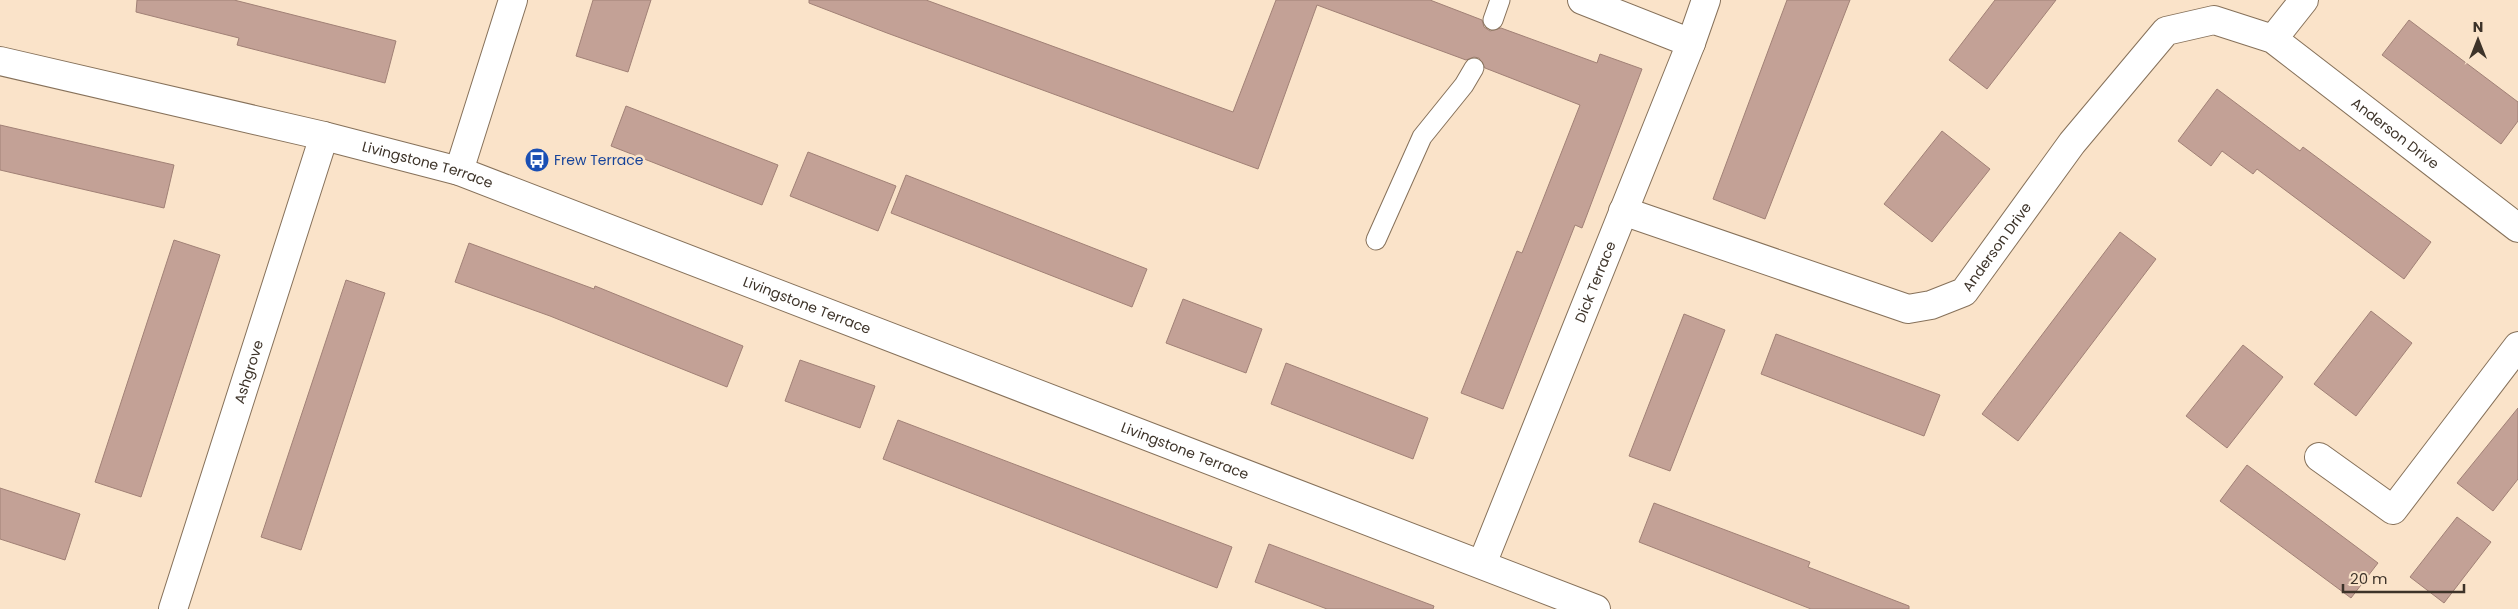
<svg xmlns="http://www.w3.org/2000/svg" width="2518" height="609" viewBox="0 0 2518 609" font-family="Poppins,sans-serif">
<rect width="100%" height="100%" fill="#fae3c9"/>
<g fill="#c3a196" stroke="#a18176">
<path d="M 137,0 L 234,0 L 396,41 L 385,83 L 237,45 L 239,38 L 136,12 Z"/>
<path d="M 593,0 L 651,0 L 628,72 L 576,56 Z"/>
<path d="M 809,0 L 926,0 L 1233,112 L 1276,0 L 1430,0 L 1482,20 L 1484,27 L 1490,31 L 1501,28 L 1597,63 L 1600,54 L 1642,69 L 1582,228 L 1575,225 L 1503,409 L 1461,393 L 1517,251 L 1522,253 L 1580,105 L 1485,68 L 1479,58 L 1474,57 L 1466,60 L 1317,5 L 1258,169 L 887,33 L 809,3 Z"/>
<path d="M 1787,0 L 1850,0 L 1765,219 L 1713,199 Z"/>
<path d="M 1995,0 L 2056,0 L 1987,89 L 1949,60 Z"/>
<path d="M 2409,20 L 2518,102 L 2518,121 L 2501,144 L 2382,55 Z"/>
<path d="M 2217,89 L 2300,151 L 2303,147 L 2431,242 L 2404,279 L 2257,169 L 2253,174 L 2222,151 L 2211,166 L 2178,141 Z"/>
<path d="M 626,106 L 778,165 L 762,205 L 611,146 Z"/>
<path d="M 0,125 L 174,165 L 164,208 L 0,170 Z"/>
<path d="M 1942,131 L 1990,169 L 1932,242 L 1884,204 Z"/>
<path d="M 808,152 L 896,186 L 878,231 L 790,196 Z"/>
<path d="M 906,175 L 1147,269 L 1132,307 L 891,213 Z"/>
<path d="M 2120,232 L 2156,259 L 2018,441 L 1982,414 Z"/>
<path d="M 174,240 L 220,255 L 141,497 L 95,482 Z"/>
<path d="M 469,243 L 594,289 L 595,286 L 743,346 L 727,387 L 550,316 L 455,282 Z"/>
<path d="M 346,280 L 385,293 L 301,550 L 261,537 Z"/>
<path d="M 1183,299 L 1262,329 L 1246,373 L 1166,343 Z"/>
<path d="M 2371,311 L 2412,343 L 2356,416 L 2314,384 Z"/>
<path d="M 1684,314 L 1725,330 L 1670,471 L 1629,456 Z"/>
<path d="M 1776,334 L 1940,395 L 1924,436 L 1761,374 Z"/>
<path d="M 2243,345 L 2283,377 L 2227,448 L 2186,416 Z"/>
<path d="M 800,360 L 875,386 L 860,428 L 785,401 Z"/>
<path d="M 1286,363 L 1428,418 L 1413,459 L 1271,404 Z"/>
<path d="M 2518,408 L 2518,479 L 2493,511 L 2457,483 Z"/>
<path d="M 898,420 L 1232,547 L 1217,588 L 883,459 Z"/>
<path d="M 2247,465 L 2378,563 L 2351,598 L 2220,501 Z"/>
<path d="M 0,488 L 80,514 L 65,560 L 0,539 Z"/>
<path d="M 1654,503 L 1810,562 L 1808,567 L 1909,606 L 1909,609 L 1811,609 L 1639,542 Z"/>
<path d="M 2457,517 L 2491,542 L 2444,603 L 2410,577 Z"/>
<path d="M 1269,544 L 1434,606 L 1433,609 L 1327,609 L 1255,582 Z"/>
</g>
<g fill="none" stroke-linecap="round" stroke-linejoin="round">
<defs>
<g id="service">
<path d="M 1493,20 L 1500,0"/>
<path d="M 1376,240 L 1422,137 L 1464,85 L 1474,68"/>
</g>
<g id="minor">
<path d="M 1582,0 L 1691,43"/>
<path d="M 2273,39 L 2304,0"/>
<path id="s1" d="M 0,61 L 324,136 L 459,171 L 1596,609"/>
<path d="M 459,171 L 513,0"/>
<path id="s2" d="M 1623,211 L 1908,309 L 1931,305 L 1964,292 L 2072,143 L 2166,31 L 2214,20 L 2273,39 L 2518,228"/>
<path d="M 2319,457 L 2393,510 L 2518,346"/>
<path id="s3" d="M 1482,564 L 1691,43 L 1706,0"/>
<path id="s4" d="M 173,609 L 324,136"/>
</g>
</defs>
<use href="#service" stroke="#86715a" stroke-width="21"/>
<use href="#minor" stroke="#86715a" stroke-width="30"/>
<use href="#service" stroke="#fff" stroke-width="19"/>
<use href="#minor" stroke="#fff" stroke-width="28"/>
</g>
<defs>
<symbol id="bus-disc" viewBox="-11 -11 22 22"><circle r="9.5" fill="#1a4fb4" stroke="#fae3c9"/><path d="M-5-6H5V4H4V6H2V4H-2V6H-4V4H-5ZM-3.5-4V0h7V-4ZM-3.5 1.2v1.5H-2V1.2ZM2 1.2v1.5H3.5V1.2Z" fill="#fff"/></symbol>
</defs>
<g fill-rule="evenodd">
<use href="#bus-disc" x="523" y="146" width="28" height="28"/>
</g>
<g text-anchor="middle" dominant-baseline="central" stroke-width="5" stroke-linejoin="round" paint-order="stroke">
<g font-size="14" fill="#3d3329" stroke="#fae3c9">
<text stroke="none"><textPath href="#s2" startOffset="956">Anderson Drive</textPath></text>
<text stroke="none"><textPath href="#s1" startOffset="440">Livingstone Terrace</textPath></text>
<text stroke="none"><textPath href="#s2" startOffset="416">Anderson Drive</textPath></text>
<text stroke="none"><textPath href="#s3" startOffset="304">Dick Terrace</textPath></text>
<text stroke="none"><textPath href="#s1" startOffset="845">Livingstone Terrace</textPath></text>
<text stroke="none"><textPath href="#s4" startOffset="249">Ashgrove</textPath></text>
<text stroke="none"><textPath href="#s1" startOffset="1250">Livingstone Terrace</textPath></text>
</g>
<g font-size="14" fill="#164399" stroke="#fae3c9" text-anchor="start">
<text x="554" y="160">Frew Terrace</text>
</g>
</g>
<g transform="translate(2478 40)" stroke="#fae3c9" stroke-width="4" paint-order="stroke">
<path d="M0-4L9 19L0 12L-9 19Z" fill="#3d3329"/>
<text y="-8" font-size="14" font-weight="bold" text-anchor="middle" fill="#3d3329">N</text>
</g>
<path d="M2343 584v8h121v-8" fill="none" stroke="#3d3329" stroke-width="2.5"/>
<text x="2350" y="584" font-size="15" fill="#3d3329" stroke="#fae3c9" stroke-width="4" paint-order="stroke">20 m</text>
</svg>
